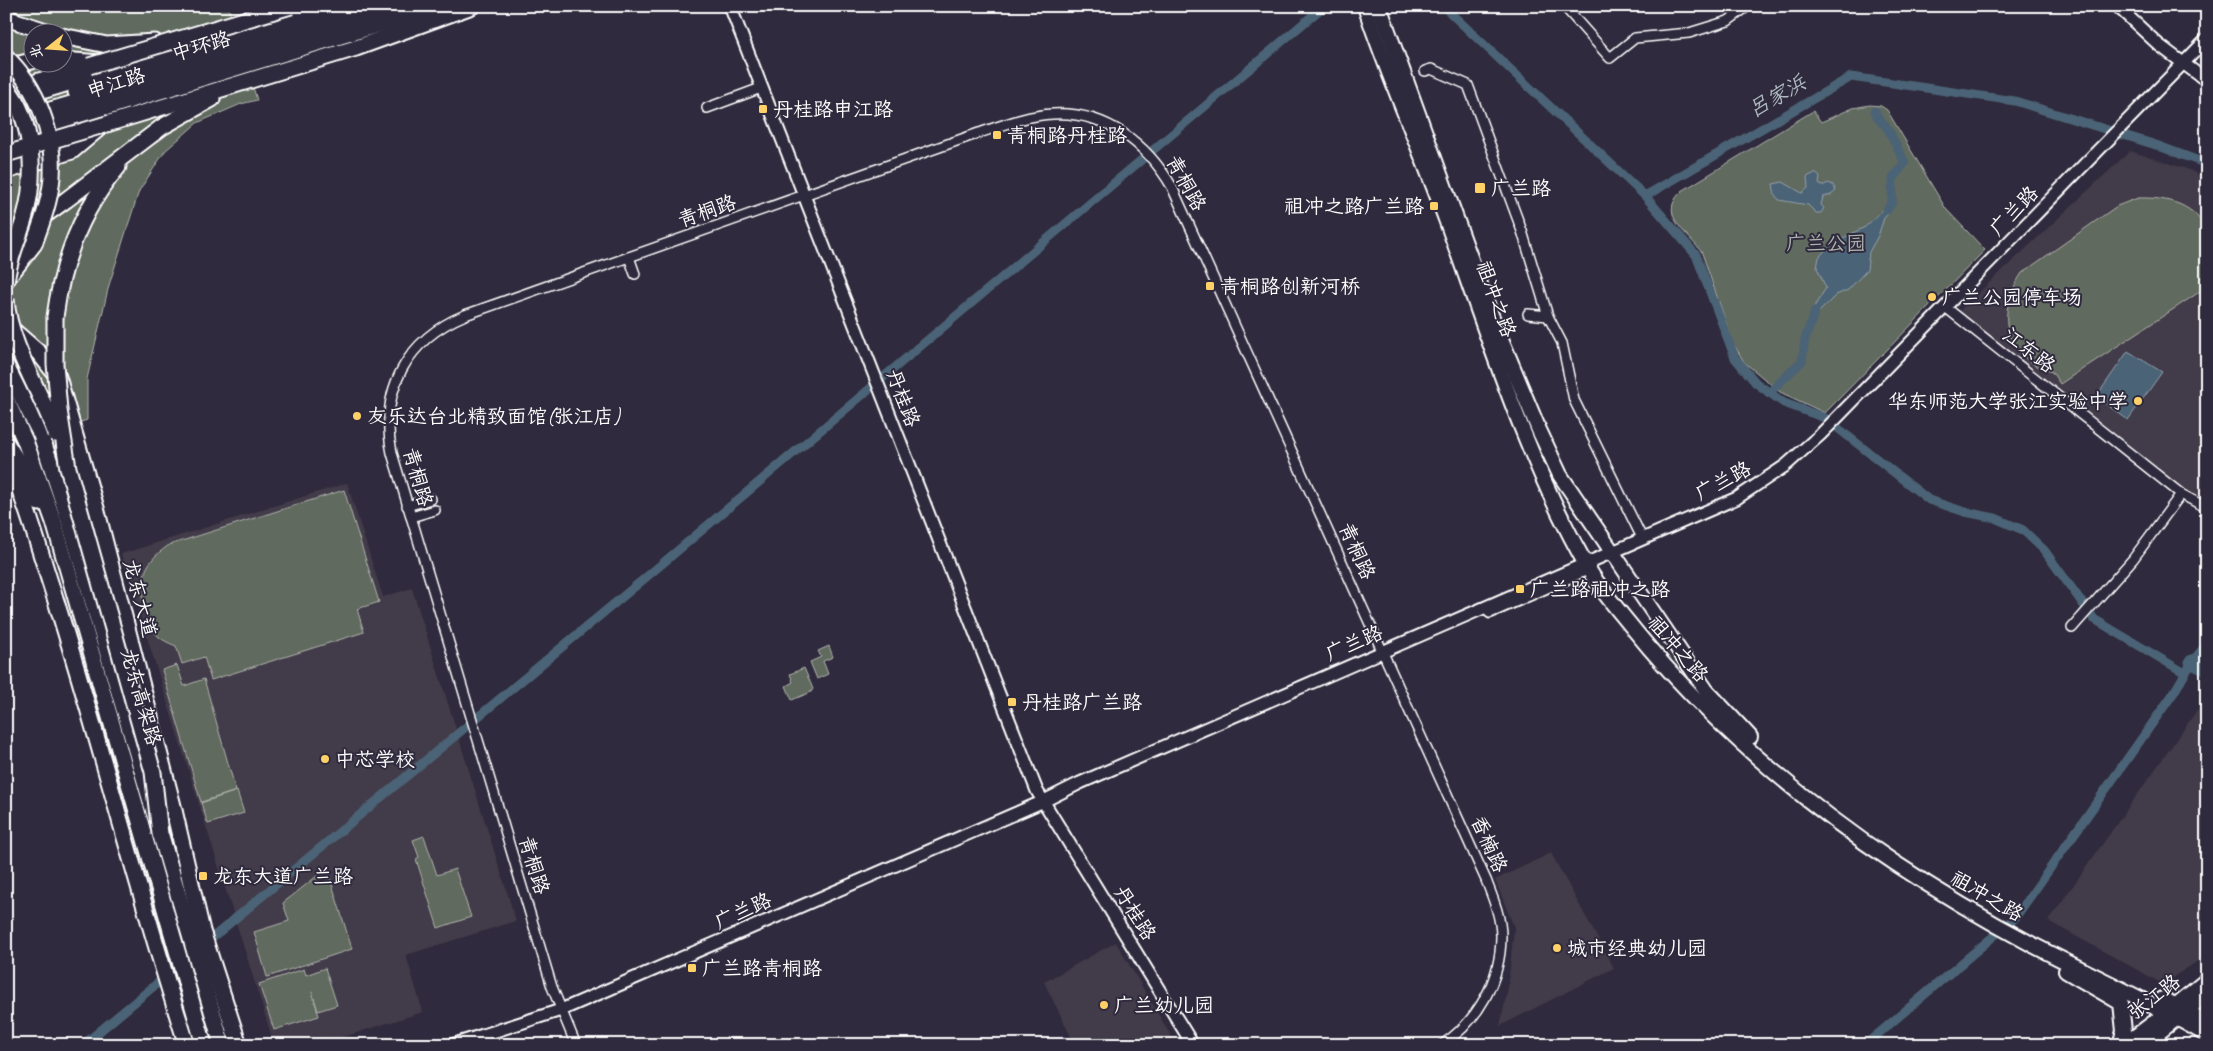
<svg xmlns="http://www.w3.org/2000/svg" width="2213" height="1051" viewBox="0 0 2213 1051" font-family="Caveat,'LXGW WenKai TC',sans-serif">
<rect width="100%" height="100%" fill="#2f2a3d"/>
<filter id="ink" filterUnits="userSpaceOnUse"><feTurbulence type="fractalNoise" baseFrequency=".02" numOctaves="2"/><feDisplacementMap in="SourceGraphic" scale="10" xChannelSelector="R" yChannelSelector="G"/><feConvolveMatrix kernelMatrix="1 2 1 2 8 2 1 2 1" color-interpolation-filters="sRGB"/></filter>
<g filter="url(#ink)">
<g fill="#433a48">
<path d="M 2130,151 L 2187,169 L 2207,179 L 2207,503 L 2183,490 L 1957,313 Z"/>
<path d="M 347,483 L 383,597 L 412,588 L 516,921 L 406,955 L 423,1012 L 318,1045 L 281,1045 L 273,1041 L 121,554 Z"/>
<path d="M 2207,696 L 2207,955 L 2163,984 L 2048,921 Z"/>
<path d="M 1551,853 L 1614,968 L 1500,1026 L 1508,987 L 1514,927 L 1495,880 Z"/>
<path d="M 1116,942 L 1167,1029 L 1177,1045 L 1075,1045 L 1044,982 Z"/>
</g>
<g fill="#616a5e" stroke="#b0b4ae" fill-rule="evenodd">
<path d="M 6,6 L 228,6 L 257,100 L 241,104 L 197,123 L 165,151 L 139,191 L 109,285 L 87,379 L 87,420 L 6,448 ZM 32,32 L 62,32 L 62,62 L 32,62 Z"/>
<path d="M 1870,105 L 1881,106 L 1887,110 L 1946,209 L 1985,250 L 1825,413 L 1780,392 L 1744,362 L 1733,343 L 1702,253 C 1689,233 1656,215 1682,191 L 1813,111 L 1821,122 L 1853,108 Z"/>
<path d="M 2138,198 C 2166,197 2199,204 2207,235 C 2209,244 2207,256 2207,266 L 2205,268 L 2207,271 L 2207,287 L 2060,384 L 2052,372 C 2003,357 1995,313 2022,273 L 2117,206 Z"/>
<path d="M 344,490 L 379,602 L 357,609 L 364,632 L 211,680 L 204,657 L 182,664 L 176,646 C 169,643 161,640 156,634 C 141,616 137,583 149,564 C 154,556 162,550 169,545 Z"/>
<path d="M 829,646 L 833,657 L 823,661 L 828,674 L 817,679 L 810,662 L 821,657 L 818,651 Z"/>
<path d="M 177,665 L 184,686 L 204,679 L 236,791 L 201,802 L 162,670 Z"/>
<path d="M 804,668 L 813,689 L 811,692 L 792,700 L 786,686 L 793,682 L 790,674 Z"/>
<path d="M 237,791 L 244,813 L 208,824 L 201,803 Z"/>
<path d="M 424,836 L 437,875 L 455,869 L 471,917 L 438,928 L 416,859 L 419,857 L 413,840 Z"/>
<path d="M 327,868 L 352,949 L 267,977 L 254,932 L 289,921 L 283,903 Z"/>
<path d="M 325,968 L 337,1005 L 318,1011 L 312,992 L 319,1016 L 274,1030 L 259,984 L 304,969 L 306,975 Z"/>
</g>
<g fill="#4c6376" stroke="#94a1ad">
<path d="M 1815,173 L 1820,177 L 1819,184 L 1822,186 L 1828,183 L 1833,185 L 1836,191 L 1831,195 L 1823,197 L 1821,205 L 1824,208 L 1821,213 L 1816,213 L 1808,205 L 1779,200 L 1775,195 L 1773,184 L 1783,182 L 1802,193 L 1808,188 L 1807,177 Z"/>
<path d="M 1884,209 L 1890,212 L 1884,218 L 1878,236 L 1869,252 L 1867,270 L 1848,290 L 1836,295 L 1818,313 L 1812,310 L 1826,288 L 1817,268 L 1819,257 L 1831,244 L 1865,227 Z"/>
<path d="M 2128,351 L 2162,372 L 2128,420 L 2096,397 Z"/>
</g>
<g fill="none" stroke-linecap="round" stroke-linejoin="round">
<g stroke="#4c6376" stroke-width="9">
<path d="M 1443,6 L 1645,196 L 1851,77 L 2015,101 L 2156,145 L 2207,164"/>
<path d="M 1875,111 L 1878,118 L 1888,129 L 1905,163 L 1893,178 L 1892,202 L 1887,210"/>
<path d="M 1645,196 L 1696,255 L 1735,358 L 1756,383 L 1784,403 L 1825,418 L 1929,500 L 1965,512 L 1995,518 L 2023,530 L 2044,550 L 2094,619 L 2185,673"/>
<path d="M 1769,393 L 1802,361 L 1805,339 L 1815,311"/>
<path d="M 83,1045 L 644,579 L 1324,6"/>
<path d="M 1865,1045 L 2015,918 L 2173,694 L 2192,662 L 2207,644"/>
</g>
<path stroke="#4c6376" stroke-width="15" d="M 2192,662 L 2207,669"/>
<defs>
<g id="minor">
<path d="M 1564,6 L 1610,58 L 1635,38 L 1689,33 L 1728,21 L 1748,6"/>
<path d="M 1425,71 L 1431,69 L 1468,85 L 1522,231 L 1548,316 L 1562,343 L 1574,400 L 1642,538"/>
<path d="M 707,108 L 761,88"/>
<path d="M 629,257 L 635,274"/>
<path d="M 1949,310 L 2181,494 L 2207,508"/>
<path d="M 1528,314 L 1548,316"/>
<path d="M 407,506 L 431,499"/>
<path d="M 411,517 L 435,510"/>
<path d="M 2072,628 L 2133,559 L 2181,494"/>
<path d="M 576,1045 L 552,987 L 392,453 C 379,390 407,339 465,315 L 979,133 C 1003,125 1028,115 1053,114 C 1106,111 1147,144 1172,187 L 1486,880 C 1493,898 1501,917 1501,936 C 1501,980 1478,1021 1442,1045"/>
</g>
<g id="tertiary">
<path d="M 730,6 L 1037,791 L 1193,1045"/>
<path d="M 2117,6 L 2159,45 L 2207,81"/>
<path d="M 1490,612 L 1585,570"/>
<path d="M 452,1045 L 561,1010 L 1044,801 L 1080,783 L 1737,498 L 1785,466 L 1820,435 L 2207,39"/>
</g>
<g id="secondary">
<path d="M 1365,6 C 1389,79 1421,150 1447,222 C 1489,339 1527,462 1589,570 C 1602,592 1620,612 1636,632 C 1707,719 1801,801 1895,863 C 1940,893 1986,920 2033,945 C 2091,975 2151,1002 2207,1035"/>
<path d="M 1379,6 L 1491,315 L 1539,430 L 1560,475 L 1706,690 L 1750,737"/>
<path d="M 2066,971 L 2121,1003 L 2124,1031 L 2120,1045"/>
<path d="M 2163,999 L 2207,1023"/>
<path d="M 2124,1045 L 2168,1012 L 2207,980"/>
<path d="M 2143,1045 L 2207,994"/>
</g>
<g id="primary">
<path d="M 62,60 L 100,63"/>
<path d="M 6,67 L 32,61"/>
<path d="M 6,102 L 320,6"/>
<path d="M 6,138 L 439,6"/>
<path d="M 6,171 L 72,151 L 104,124"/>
<path d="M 8,326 L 39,353 L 58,377 L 96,508 L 173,806 L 202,931 L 239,1045"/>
<path d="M 6,454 C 26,501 40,552 56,601 C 102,748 139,898 187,1045"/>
</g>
<g id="trunk">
<path d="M 6,18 L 49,32"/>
<path d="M 62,36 L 107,45 L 155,42"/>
<path d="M 6,91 L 89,66"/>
<path d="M 76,92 L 357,6"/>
<path d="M 6,123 L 406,6"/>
<path d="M 110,123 L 356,48 L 472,6"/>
<path d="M 6,243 L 66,200 L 162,127 L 212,99"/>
<path d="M 6,280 L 34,244"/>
<path d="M 55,317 C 62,262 81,210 118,167"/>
<path d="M 6,366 L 41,435 L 68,517 L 222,1045"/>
<path d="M 6,399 L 25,441 L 54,522 L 204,1045"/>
<path d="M 6,443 L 23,470 L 39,503"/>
</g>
</defs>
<use href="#minor" stroke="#fff" stroke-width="12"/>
<use href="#tertiary" stroke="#fff" stroke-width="15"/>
<use href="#secondary" stroke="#fff" stroke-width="18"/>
<use href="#primary" stroke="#fff" stroke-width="19"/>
<use href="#trunk" stroke="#fff" stroke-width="19"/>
<use href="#minor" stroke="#2f2a3d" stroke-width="9"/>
<use href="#tertiary" stroke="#2f2a3d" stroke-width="11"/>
<use href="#secondary" stroke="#2f2a3d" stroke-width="14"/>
<use href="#primary" stroke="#2f2a3d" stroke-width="15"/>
<use href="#trunk" stroke="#2f2a3d" stroke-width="15"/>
<defs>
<g id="trunk-bridge">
<path d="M 6,57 C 37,86 55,135 52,177 C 50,201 42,222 34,244"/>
<path d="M 89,66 L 291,6"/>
<path d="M 6,87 C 34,120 36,177 25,216 C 19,239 8,259 6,283"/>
<path d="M 6,154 L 110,123"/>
<path d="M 6,299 C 9,345 41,391 56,434"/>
<path d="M 55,317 L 55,364 L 59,410 L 68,468 L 153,772 L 160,834"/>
</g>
</defs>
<use href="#trunk-bridge" stroke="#fff" stroke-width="19" stroke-linecap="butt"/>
<use href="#trunk-bridge" stroke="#2f2a3d" stroke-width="15"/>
</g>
</g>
<g fill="#ffd166" stroke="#2f2a3d" stroke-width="2">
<rect x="758" y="104" width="10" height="10" rx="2.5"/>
<rect x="992" y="130" width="10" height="10" rx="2.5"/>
<rect x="1474" y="182" width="12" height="12" rx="2.5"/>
<rect x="1429" y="201" width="10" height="10" rx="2.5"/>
<rect x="1205" y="281" width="10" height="10" rx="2.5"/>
<circle cx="1932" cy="297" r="5"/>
<circle cx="2138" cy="401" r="5"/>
<circle cx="357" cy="416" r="5"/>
<rect x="1515" y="584" width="10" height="10" rx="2.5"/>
<rect x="1007" y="697" width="10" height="10" rx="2.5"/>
<circle cx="325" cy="759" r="5"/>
<rect x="198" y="871" width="10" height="10" rx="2.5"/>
<circle cx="1557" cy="948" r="5"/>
<rect x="687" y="963" width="10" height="10" rx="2.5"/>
<circle cx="1104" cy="1005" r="5"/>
</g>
<g text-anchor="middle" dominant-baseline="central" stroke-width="4" stroke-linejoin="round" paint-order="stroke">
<g font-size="20" fill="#fff" stroke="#2f2a3d">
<text transform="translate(201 46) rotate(-16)">中环路</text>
<text transform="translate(116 83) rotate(-17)">申江路</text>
<text transform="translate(1186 183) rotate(61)">青桐路</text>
<text transform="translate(707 211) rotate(-19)">青桐路</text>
<text transform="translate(2014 211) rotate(-46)">广兰路</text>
<text transform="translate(1496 299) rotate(70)">祖冲之路</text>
<text transform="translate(2029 350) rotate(38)">江东路</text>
<text transform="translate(903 398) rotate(69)">丹桂路</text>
<text transform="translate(418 477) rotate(74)">青桐路</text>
<text transform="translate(1723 481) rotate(-28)">广兰路</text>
<text transform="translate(1357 551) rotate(66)">青桐路</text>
<text transform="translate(140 598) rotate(75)">龙东大道</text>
<text transform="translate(1354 643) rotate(-23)">广兰路</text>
<text transform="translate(1678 649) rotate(49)">祖冲之路</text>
<text transform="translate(141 697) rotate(74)">龙东高架路</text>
<text transform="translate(1489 844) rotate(66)">香楠路</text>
<text transform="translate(534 865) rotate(73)">青桐路</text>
<text transform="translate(1987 896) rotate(30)">祖冲之路</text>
<text transform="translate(743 911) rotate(-24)">广兰路</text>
<text transform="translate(1135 913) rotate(58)">丹桂路</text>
<text transform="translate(2154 997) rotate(-38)">张江路</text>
</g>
<g font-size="20" fill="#fff" stroke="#2f2a3d" text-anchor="start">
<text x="773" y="109">丹桂路申江路</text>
<text x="1007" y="135">青桐路丹桂路</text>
<text x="1491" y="188">广兰路</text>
<text x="1424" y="206" text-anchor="end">祖冲之路广兰路</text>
<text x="1220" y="286">青桐路创新河桥</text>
<text x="1942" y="297">广兰公园停车场</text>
<text x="2128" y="401" text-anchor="end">华东师范大学张江实验中学</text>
<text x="367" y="416">友乐达台北精致面馆(张江店)</text>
<text x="1530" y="589">广兰路祖冲之路</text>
<text x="1022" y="702">丹桂路广兰路</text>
<text x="335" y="759">中芯学校</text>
<text x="213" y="876">龙东大道广兰路</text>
<text x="1567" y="948">城市经典幼儿园</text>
<text x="702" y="968">广兰路青桐路</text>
<text x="1114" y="1005">广兰幼儿园</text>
</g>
<g font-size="20" fill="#b0b4ae" stroke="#2f2a3d">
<text x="1826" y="243">广兰公园</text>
</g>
<g font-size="21" font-style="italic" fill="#aeb9c1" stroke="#2f2a3d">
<text transform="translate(1777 96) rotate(-30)">吕家浜</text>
</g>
</g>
<rect width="2213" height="1051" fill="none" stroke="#2f2a3d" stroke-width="25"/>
<rect x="12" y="12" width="2188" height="1026" fill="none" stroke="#fff" stroke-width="2" filter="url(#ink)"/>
<g transform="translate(48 48) rotate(253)"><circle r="24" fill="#2f2a3d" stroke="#827f8b"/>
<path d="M0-4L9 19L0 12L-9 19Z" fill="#ffd166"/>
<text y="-8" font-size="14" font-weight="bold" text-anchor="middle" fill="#ffffff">北</text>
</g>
</svg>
